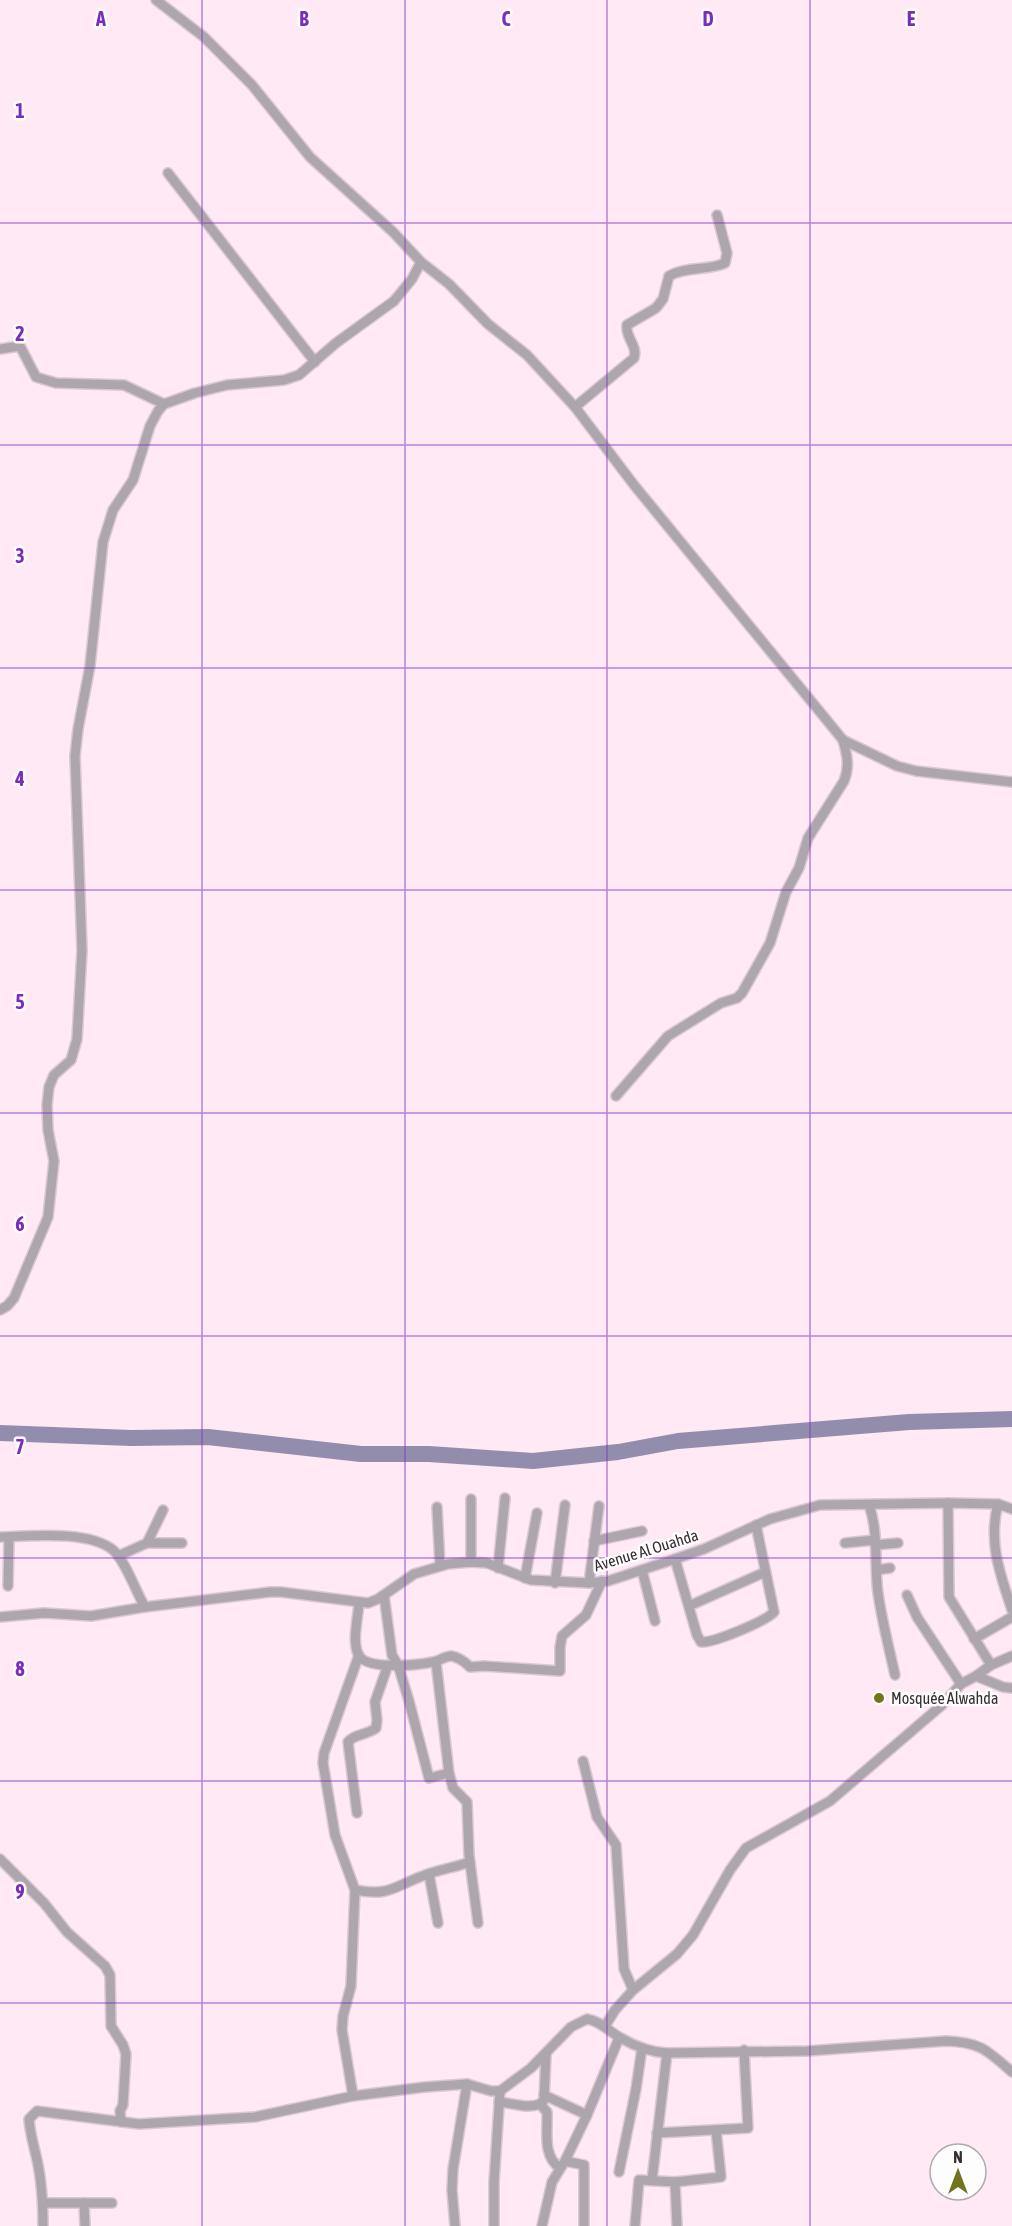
<svg xmlns="http://www.w3.org/2000/svg" width="1012" height="2226" viewBox="0 0 1012 2226" font-family="'Asap Condensed',sans-serif">
<rect width="100%" height="100%" fill="#fee9f5"/>
<g fill="none" stroke-linecap="round" stroke-linejoin="round">
<path stroke="#928dad" stroke-width="16" d="M 0,1433 L 131,1438 L 208,1437 L 361,1454 L 429,1454 L 533,1461 L 618,1452 L 678,1441 L 909,1422 L 1012,1419"/>
<defs>
<g id="street">
<path d="M 156,0 L 204,37 L 252,85 L 310,157 L 393,232 L 421,262 L 449,284 L 488,324 L 527,355 L 575,407 L 634,485 L 843,740 L 897,766 L 916,771 L 1012,782"/>
<path d="M 168,173 L 315,362"/>
<path d="M 0,349 L 20,346 L 36,377 L 56,383 L 124,385 L 164,404"/>
<path d="M 575,407 L 634,358 C 638,345 625,338 627,325 L 656,308 L 663,299 L 669,276 C 686,266 708,271 725,263 L 727,253 L 717,215"/>
<path d="M 616,1096 L 668,1036 L 721,1003 L 737,998 L 742,993 L 770,943 L 786,892 L 799,868 L 808,838 L 844,781 C 850,766 847,755 843,740"/>
<path d="M 0,1310 L 7,1306 L 14,1298 L 48,1217 L 54,1161 L 48,1130 L 47,1105 L 49,1087 L 54,1075 L 71,1060 L 77,1039 L 82,950 L 75,756 L 78,729 L 90,666 L 103,542 L 113,510 L 133,480 L 150,426 L 158,411 L 164,404 L 195,393 L 227,385 L 284,380 L 299,375 L 336,343 L 394,301 L 412,279 L 421,262"/>
<path d="M 948,1503 L 949,1597 L 991,1665"/>
<path d="M 998,1504 C 988,1542 1000,1574 1012,1610"/>
<path d="M 869,1505 C 879,1533 874,1564 878,1593 C 882,1621 889,1648 895,1675"/>
<path d="M 437,1507 L 440,1566"/>
<path d="M 0,1537 C 31,1536 89,1530 113,1550 C 125,1560 136,1592 145,1607 L 270,1592 L 281,1592 L 368,1603 L 378,1599 L 414,1574 L 448,1564 L 471,1562 L 487,1563 L 531,1580 L 589,1583 L 608,1581 L 675,1559 L 704,1549 L 770,1519 L 820,1505 L 948,1503 L 998,1504 L 1012,1509"/>
<path d="M 594,1541 L 642,1531"/>
<path d="M 147,1543 L 163,1510"/>
<path d="M 845,1543 L 875,1540"/>
<path d="M 875,1545 L 898,1543"/>
<path d="M 118,1556 L 147,1543 L 182,1543"/>
<path d="M 675,1559 L 697,1635 L 701,1642 C 714,1643 766,1621 774,1612 L 756,1525"/>
<path d="M 471,1562 L 471,1499"/>
<path d="M 498,1568 L 505,1498"/>
<path d="M 642,1570 L 655,1621"/>
<path d="M 877,1570 L 890,1568"/>
<path d="M 525,1578 L 537,1513"/>
<path d="M 555,1583 L 565,1505"/>
<path d="M 589,1583 L 599,1506"/>
<path d="M 8,1586 L 9,1537"/>
<path d="M 384,1595 L 392,1655 L 398,1665 L 409,1701 L 429,1778 L 449,1773"/>
<path d="M 907,1595 L 917,1617 L 961,1684"/>
<path d="M 359,1603 C 358,1618 352,1640 358,1654 C 365,1671 418,1665 433,1662 C 439,1661 445,1656 451,1656 C 459,1657 464,1661 470,1667 L 484,1666 L 560,1671 L 560,1647 L 562,1636 L 586,1615 L 602,1581"/>
<path d="M 689,1606 L 765,1572"/>
<path d="M 0,1617 L 44,1613 L 91,1616 L 145,1607"/>
<path d="M 974,1639 L 1012,1617"/>
<path d="M 436,1662 L 449,1773 L 453,1788 L 467,1802 L 469,1855 L 478,1923"/>
<path d="M 976,1676 L 1003,1687 L 1012,1688"/>
<path d="M 583,1761 L 597,1817 L 616,1845 L 624,1969 L 633,1990"/>
<path d="M 357,1813 L 348,1742 C 354,1734 367,1735 376,1728 L 377,1720 L 375,1702 L 388,1665"/>
<path d="M 0,1859 L 44,1903 L 67,1932 L 105,1966 L 110,1975 L 111,2026 L 123,2045 L 126,2054 L 123,2105 L 120,2111 L 121,2122"/>
<path d="M 429,1874 L 438,1923"/>
<path d="M 355,1890 C 392,1897 395,1885 428,1874 C 442,1869 456,1867 470,1862"/>
<path d="M 605,2026 L 615,2010 L 633,1990 L 677,1954 L 693,1935 L 730,1870 L 746,1848 L 830,1801 L 942,1705 L 961,1684 L 976,1676 L 991,1665 L 1012,1656"/>
<path d="M 544,2095 L 587,2115"/>
<path d="M 353,2096 L 342,2030 L 343,2016 L 351,1986 L 355,1890 L 335,1835 L 323,1763 L 324,1753 L 359,1655"/>
<path d="M 499,2102 C 512,2103 527,2109 540,2104 L 544,2100 L 546,2054"/>
<path d="M 540,2104 L 547,2112 C 548,2131 542,2156 560,2168"/>
<path d="M 657,2133 L 748,2128 L 744,2050"/>
<path d="M 565,2161 L 584,2165 L 584,2226"/>
<path d="M 619,2172 L 636,2089 L 642,2048"/>
<path d="M 652,2180 L 667,2053"/>
<path d="M 675,2182 L 721,2177 L 716,2130"/>
<path d="M 43,2203 L 112,2203"/>
<path d="M 84,2203 L 85,2226"/>
<path d="M 43,2226 C 43,2204 42,2182 37,2160 C 34,2146 30,2134 29,2119 L 37,2111 L 139,2124 L 255,2117 L 353,2096 L 425,2087 L 467,2084 L 491,2091 L 500,2091 L 531,2068 L 571,2027 L 587,2019 C 601,2021 609,2032 621,2038 C 636,2047 650,2052 667,2053 L 807,2051 L 946,2041 C 980,2042 987,2050 1012,2072"/>
<path d="M 455,2226 L 452,2190 L 453,2169 L 467,2084"/>
<path d="M 494,2226 L 494,2182 L 500,2091"/>
<path d="M 542,2226 L 552,2182 L 565,2161 L 587,2115 L 619,2038"/>
<path d="M 635,2226 L 639,2180 L 675,2182 L 677,2226"/>
</g>
</defs>
<use href="#street" stroke="#dac7d2" stroke-width="12"/>
<use href="#street" stroke="#ada6af" stroke-width="9"/>
</g>
<path fill="none" stroke="#7b2cbf" stroke-width="1.5" stroke-opacity="0.55" d="M 202,0 L 202,2226M 405,0 L 405,2226M 607,0 L 607,2226M 810,0 L 810,2226M 0,223 L 1012,223M 0,445 L 1012,445M 0,668 L 1012,668M 0,890 L 1012,890M 0,1113 L 1012,1113M 0,1336 L 1012,1336M 0,1558 L 1012,1558M 0,1781 L 1012,1781M 0,2003 L 1012,2003"/>
<circle fill="#71741a" stroke="#fdfdfd" stroke-width="2" cx="879" cy="1698" r="6"/>
<g text-anchor="middle" dominant-baseline="central" stroke-width="5" stroke-linejoin="round" paint-order="stroke">
<g font-size="16" fill="#372d32" stroke="#fdfdfd">
<text transform="translate(646 1550) rotate(-17)">Avenue Al Ouahda</text>
</g>
<g font-size="16" fill="#372d32" stroke="#fdfdfd" text-anchor="start">
<text x="891" y="1698">Mosquée Alwahda</text>
</g>
</g>
<g font-size="20" text-anchor="middle" font-weight="bold" fill="#7b2cbf" stroke="#fdfdfd" stroke-width="5" stroke-linejoin="round" paint-order="stroke">
<text x="101" y="26">A</text>
<text x="304" y="26">B</text>
<text x="506" y="26">C</text>
<text x="708" y="26">D</text>
<text x="911" y="26">E</text>
<text x="20" y="118">1</text>
<text x="20" y="341">2</text>
<text x="20" y="563">3</text>
<text x="20" y="786">4</text>
<text x="20" y="1009">5</text>
<text x="20" y="1231">6</text>
<text x="20" y="1454">7</text>
<text x="20" y="1676">8</text>
<text x="20" y="1899">9</text>
</g>
<g transform="translate(958 2172)"><circle r="28" fill="#fdfdfd" stroke="#aeaaac" stroke-width="1.5"/>
<path d="M0-4.5L10 22L0 15L-10 22Z" fill="#71741a"/>
<text y="-9" font-size="16" font-weight="bold" text-anchor="middle" fill="#372d32">N</text>
</g>
</svg>
